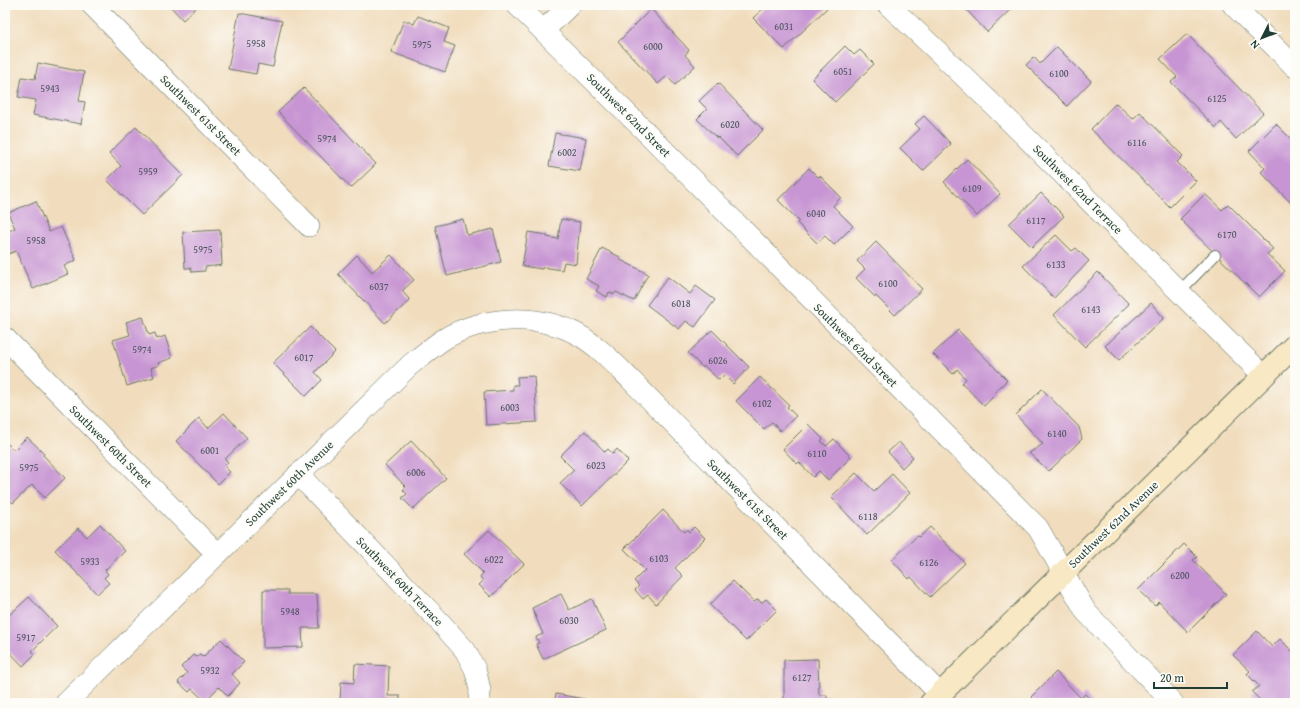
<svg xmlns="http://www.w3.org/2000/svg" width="1300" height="708" viewBox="0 0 1300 708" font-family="'Gentium Book Plus',serif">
<rect width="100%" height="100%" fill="#fdfcf7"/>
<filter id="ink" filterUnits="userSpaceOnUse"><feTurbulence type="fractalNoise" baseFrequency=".025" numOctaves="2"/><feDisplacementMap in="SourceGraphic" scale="8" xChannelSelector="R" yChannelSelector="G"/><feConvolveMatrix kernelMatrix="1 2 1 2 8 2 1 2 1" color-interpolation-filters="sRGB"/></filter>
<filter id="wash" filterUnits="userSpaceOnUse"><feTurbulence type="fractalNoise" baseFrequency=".012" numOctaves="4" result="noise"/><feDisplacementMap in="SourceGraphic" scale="16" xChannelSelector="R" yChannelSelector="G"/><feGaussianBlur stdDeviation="0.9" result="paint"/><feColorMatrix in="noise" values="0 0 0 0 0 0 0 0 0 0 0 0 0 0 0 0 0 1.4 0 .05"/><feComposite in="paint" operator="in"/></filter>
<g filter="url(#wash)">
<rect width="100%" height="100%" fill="#f1ddbd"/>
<g id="blocks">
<g fill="#c795d3">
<path d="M 169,5 L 199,5 L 183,20 Z"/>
<path d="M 767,5 L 824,5 L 827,8 L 784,49 L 753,18 Z"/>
<path d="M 962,5 L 1015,5 L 987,32 Z"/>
<path d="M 651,9 L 689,50 L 685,55 L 695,66 L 675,85 L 667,76 L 658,84 L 618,42 Z"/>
<path d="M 239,13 L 282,21 L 273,67 L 258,64 L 256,74 L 228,69 Z"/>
<path d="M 418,16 L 449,28 L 444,42 L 455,46 L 445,72 L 391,52 L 404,20 L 414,24 Z"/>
<path d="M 1187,34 L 1263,113 L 1236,139 L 1221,122 L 1216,128 L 1171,82 L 1177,77 L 1160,59 Z"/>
<path d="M 845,46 L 854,55 L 860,50 L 874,64 L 835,102 L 812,79 Z"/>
<path d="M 1057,47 L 1091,81 L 1067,106 L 1026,65 L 1034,57 L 1040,64 Z"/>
<path d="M 38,63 L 84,72 L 79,101 L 85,102 L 81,124 L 33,115 L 36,100 L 18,97 L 22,77 L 35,79 Z"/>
<path d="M 718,83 L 763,130 L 737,156 L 718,137 L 717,138 L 697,119 L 707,109 L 699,101 Z"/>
<path d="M 304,88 L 376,164 L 351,188 L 278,112 Z"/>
<path d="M 1116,103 L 1133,119 L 1140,112 L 1183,156 L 1177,162 L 1196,181 L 1170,207 L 1091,129 Z"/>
<path d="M 924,116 L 951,144 L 923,171 L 900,148 L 920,129 L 915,124 Z"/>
<path d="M 1276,124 L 1295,143 L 1295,207 L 1261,172 L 1265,168 L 1249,151 Z"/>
<path d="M 136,127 L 183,175 L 142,215 L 107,180 L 121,166 L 109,153 Z"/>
<path d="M 555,133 L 586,138 L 580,171 L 549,166 Z"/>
<path d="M 967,159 L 1000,194 L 977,216 L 944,182 Z"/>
<path d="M 809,168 L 818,177 L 820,176 L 841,197 L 833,206 L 853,226 L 834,245 L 825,236 L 817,243 L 797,223 L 799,221 L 778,200 Z"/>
<path d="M 1041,193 L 1064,216 L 1032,247 L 1009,224 Z"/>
<path d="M 1205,194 L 1222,210 L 1228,204 L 1273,249 L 1267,254 L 1285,271 L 1259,297 L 1180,219 Z"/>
<path d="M 36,201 L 49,232 L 61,227 L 76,260 L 64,266 L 68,274 L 33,289 L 16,251 L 8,254 L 5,247 L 5,233 L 15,228 L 8,213 Z"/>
<path d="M 463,219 L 467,235 L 493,229 L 501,262 L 447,276 L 435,226 Z"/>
<path d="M 561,219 L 580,222 L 576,264 L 564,262 L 562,270 L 543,267 L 542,269 L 522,266 L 528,232 L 547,235 L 547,237 L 558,239 Z"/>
<path d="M 220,230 L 222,265 L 205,267 L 205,271 L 192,272 L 191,268 L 185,268 L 183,232 Z"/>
<path d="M 1056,235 L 1072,251 L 1076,248 L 1089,261 L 1054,298 L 1023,266 Z"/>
<path d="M 876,242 L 922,289 L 895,315 L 876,296 L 875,297 L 856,278 L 865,269 L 857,261 Z"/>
<path d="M 602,248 L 620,257 L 619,259 L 648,274 L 634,301 L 616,292 L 614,294 L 609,292 L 607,297 L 596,291 L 599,286 L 586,279 Z"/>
<path d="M 357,255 L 372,272 L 391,255 L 414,280 L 402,291 L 410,300 L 385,323 L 338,274 Z"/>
<path d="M 1098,272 L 1129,304 L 1085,347 L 1054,315 Z"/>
<path d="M 668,277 L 690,294 L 696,286 L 715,300 L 695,327 L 686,321 L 679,329 L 647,305 Z"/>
<path d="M 1151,303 L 1164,318 L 1119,360 L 1105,346 Z"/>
<path d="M 143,317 L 149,335 L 155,333 L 157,339 L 165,336 L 172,358 L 158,363 L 159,365 L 151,368 L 154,377 L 127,386 L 113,340 L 130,335 L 126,322 Z"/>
<path d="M 310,327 L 335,352 L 315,372 L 322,380 L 306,396 L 273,363 Z"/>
<path d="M 712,330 L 749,367 L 733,384 L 724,375 L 719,380 L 704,366 L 703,368 L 688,353 Z"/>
<path d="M 958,330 L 1007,380 L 995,392 L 996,394 L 984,406 L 962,383 L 966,379 L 957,369 L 953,374 L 933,354 Z"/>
<path d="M 534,376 L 537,422 L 486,425 L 484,392 L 513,390 L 513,385 L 518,385 L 517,377 Z"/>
<path d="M 760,377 L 789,405 L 787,407 L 796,416 L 780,431 L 772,422 L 764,429 L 736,401 Z"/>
<path d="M 1042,389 L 1079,427 L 1082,439 L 1049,471 L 1029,453 L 1043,444 L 1016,415 Z"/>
<path d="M 224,413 L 247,438 L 225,459 L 228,462 L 224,466 L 230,472 L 218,484 L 176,441 L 199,418 L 208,428 Z"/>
<path d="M 808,424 L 823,439 L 821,441 L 826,446 L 834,439 L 851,457 L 828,480 L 819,471 L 813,477 L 799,462 L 797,464 L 783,449 Z"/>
<path d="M 585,431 L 605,452 L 608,449 L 613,454 L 617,449 L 628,461 L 582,506 L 560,483 L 574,470 L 560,456 Z"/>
<path d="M 27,437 L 44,453 L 43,455 L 65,478 L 45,498 L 32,485 L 13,503 L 5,496 L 5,441 L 14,450 Z"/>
<path d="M 411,441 L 446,478 L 413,509 L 402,498 L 407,494 L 403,490 L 406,487 L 385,465 Z"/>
<path d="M 899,442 L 913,457 L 902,468 L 888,452 Z"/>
<path d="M 856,473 L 874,491 L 892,474 L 910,493 L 867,535 L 831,497 Z"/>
<path d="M 663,510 L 684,532 L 687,529 L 689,532 L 694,527 L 705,538 L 675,568 L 683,576 L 656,604 L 648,595 L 643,599 L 635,590 L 639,586 L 634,581 L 645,570 L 624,549 Z"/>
<path d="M 100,524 L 125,551 L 105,570 L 108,574 L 104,578 L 109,583 L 97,594 L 55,550 L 78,528 L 87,537 Z"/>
<path d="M 930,527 L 965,563 L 930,597 L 911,577 L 909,579 L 892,560 L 917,536 L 919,537 Z"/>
<path d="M 489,530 L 524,564 L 491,597 L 479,585 L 483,581 L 480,577 L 483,573 L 464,554 Z"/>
<path d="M 1184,544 L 1197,557 L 1193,560 L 1226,594 L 1188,632 L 1159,602 L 1155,606 L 1138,590 Z"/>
<path d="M 733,581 L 754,602 L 758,599 L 761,603 L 766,599 L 777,610 L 746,641 L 710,605 Z"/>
<path d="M 263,590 L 288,590 L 288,594 L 317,594 L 319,628 L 302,628 L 303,647 L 263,648 Z"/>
<path d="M 561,594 L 569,610 L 592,599 L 606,630 L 543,659 L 536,644 L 539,643 L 536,637 L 543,634 L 532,608 Z"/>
<path d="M 29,597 L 57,626 L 32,651 L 35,654 L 23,666 L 5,647 L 5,619 Z"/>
<path d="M 1257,631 L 1272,647 L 1280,639 L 1295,654 L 1295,693 L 1285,703 L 1263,703 L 1252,692 L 1259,686 L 1247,674 L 1250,671 L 1233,655 Z"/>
<path d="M 221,639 L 244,662 L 232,674 L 240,683 L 228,696 L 219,687 L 205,701 L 192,689 L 189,692 L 178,682 L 187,673 L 181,667 L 193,655 L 196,657 L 200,654 L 203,657 Z"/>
<path d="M 818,659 L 819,695 L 827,695 L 827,703 L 784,703 L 784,660 Z"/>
<path d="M 355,664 L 389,666 L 388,696 L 400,696 L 400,703 L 340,702 L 341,682 L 354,683 Z"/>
<path d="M 1056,672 L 1081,698 L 1085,694 L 1093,703 L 1036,703 L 1031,697 Z"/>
<path d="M 556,694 L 590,700 L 589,703 L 554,703 Z"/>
</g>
</g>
</g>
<g filter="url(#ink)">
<use href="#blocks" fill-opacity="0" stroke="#687564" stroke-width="1"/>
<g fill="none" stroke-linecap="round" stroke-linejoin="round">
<defs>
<path id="lane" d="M 1179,292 L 1215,255"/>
<g id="street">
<path d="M 92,5 L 309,226"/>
<path d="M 517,5 L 649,135 L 1038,528 L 1086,612 L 1173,703"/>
<path d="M 888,5 C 1018,124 1138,253 1264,376"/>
<path d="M 1233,5 L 1295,67"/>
<path d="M 544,30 L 570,5"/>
<path d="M 5,338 L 217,554"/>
<path d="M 298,474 L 440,622 L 465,650 L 475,669 L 478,681 L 480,690 L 479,703"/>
<path d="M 66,703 L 410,365 C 421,356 432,347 444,339 C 483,316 537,313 577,334 C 597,345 614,363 630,379 L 940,694"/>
</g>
<path id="secondary" d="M 931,703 L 1295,345"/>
</defs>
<use href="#lane" stroke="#687564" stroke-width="12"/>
<use href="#street" stroke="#687564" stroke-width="22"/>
<use href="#secondary" stroke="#687564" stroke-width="24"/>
<use href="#lane" stroke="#fff" stroke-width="10"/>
<use href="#street" stroke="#fff" stroke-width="21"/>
<use href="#secondary" stroke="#f8e8c3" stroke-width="22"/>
</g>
</g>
<g text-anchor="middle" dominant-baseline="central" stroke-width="4" stroke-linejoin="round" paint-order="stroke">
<g font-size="10" fill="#49535c">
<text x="784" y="26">6031</text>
<text x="256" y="43">5958</text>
<text x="422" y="44">5975</text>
<text x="653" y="46">6000</text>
<text x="843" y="71">6051</text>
<text x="1059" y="73">6100</text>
<text x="50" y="88">5943</text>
<text x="1217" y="98">6125</text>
<text x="730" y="124">6020</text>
<text x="327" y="138">5974</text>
<text x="1137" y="142">6116</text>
<text x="567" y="152">6002</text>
<text x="148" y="171">5959</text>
<text x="972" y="188">6109</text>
<text x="816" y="213">6040</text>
<text x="1036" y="220">6117</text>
<text x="1227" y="234">6170</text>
<text x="36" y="240">5958</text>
<text x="203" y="249">5975</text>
<text x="1056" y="264">6133</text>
<text x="888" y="283">6100</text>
<text x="379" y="286">6037</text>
<text x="681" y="303">6018</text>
<text x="1091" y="309">6143</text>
<text x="142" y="349">5974</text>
<text x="304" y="357">6017</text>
<text x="718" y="360">6026</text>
<text x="762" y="403">6102</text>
<text x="510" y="407">6003</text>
<text x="1057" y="433">6140</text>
<text x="210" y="450">6001</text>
<text x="817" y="453">6110</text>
<text x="596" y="465">6023</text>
<text x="29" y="467">5975</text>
<text x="416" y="472">6006</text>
<text x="868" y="516">6118</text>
<text x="659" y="558">6103</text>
<text x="494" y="559">6022</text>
<text x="90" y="561">5933</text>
<text x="929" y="562">6126</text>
<text x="1180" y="575">6200</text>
<text x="290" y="611">5948</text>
<text x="569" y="620">6030</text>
<text x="26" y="637">5917</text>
<text x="210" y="670">5932</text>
<text x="802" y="677">6127</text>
</g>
<g font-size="12" fill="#1f3d34" stroke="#fdfcf7">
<text transform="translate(201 115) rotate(45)">Southwest 61st Street</text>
<text transform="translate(629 115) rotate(45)">Southwest 62nd Street</text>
<text transform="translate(1078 189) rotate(45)">Southwest 62nd Terrace</text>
<text transform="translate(856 345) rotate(45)">Southwest 62nd Street</text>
<text transform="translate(111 446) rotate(45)">Southwest 60th Street</text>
<text transform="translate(289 483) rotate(-44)">Southwest 60th Avenue</text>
<text transform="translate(748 499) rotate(45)">Southwest 61st Street</text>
<text transform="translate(1113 524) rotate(-44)">Southwest 62nd Avenue</text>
<text transform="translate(400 581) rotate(46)">Southwest 60th Terrace</text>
</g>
</g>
<rect width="1300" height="708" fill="none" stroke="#fdfcf7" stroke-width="20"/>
<g transform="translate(1262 38) rotate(228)" stroke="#fdfcf7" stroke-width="3" paint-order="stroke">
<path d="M0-3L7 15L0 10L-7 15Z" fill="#1f3d34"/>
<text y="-6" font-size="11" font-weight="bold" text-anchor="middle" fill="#1f3d34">N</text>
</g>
<path d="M1154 682v6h73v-6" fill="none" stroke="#1f3d34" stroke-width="2"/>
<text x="1160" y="682" font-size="12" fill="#1f3d34" stroke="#fdfcf7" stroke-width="3" paint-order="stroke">20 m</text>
</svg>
